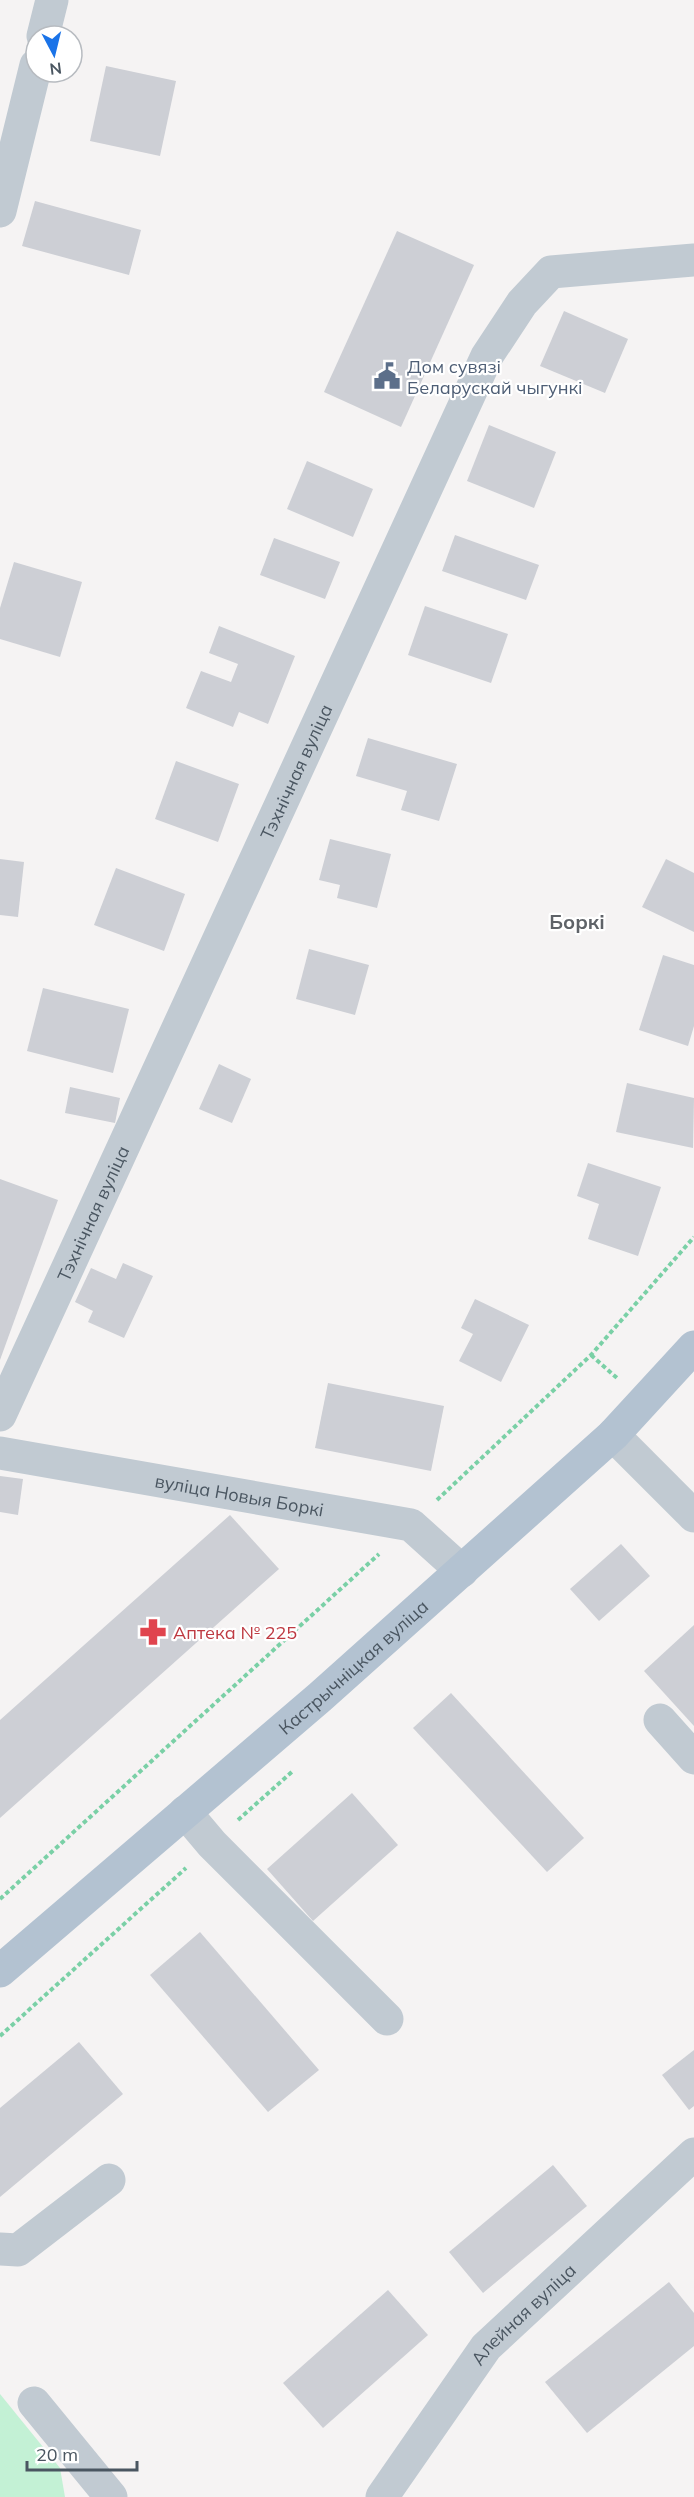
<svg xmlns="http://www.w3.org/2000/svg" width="694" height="2497" viewBox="0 0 694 2497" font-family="Mulish,sans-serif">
<rect width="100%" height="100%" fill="#f5f3f3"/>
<path fill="#c3f1d5" d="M 0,2394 L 60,2468 L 65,2497 L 0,2497 Z"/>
<g fill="#cdcfd5">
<path d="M 106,66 L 176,81 L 160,156 L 90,141 Z"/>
<path d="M 35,201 L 141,230 L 129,275 L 22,246 Z"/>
<path d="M 397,231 L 474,265 L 401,427 L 324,392 Z"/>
<path d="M 564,311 L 628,339 L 605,393 L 540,366 Z"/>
<path d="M 489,425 L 556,452 L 534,508 L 467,481 Z"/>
<path d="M 307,461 L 373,489 L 353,537 L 287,509 Z"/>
<path d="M 455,535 L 539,565 L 526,600 L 442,571 Z"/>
<path d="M 274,538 L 340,562 L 325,599 L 260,575 Z"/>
<path d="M 14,562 L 82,582 L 60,657 L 0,639 L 0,608 Z"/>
<path d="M 425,606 L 508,634 L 491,683 L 408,655 Z"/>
<path d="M 219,626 L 295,656 L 268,724 L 239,712 L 233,727 L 186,708 L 201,671 L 231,682 L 238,664 L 209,653 Z"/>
<path d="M 368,738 L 457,764 L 439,821 L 401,810 L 407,791 L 356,776 Z"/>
<path d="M 176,761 L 239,784 L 218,842 L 155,819 Z"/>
<path d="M 330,839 L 391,854 L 377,908 L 337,898 L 340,885 L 319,880 Z"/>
<path d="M 0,859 L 24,862 L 18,917 L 0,915 Z"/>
<path d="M 666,859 L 694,873 L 694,932 L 642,907 Z"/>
<path d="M 116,868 L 185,894 L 164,951 L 94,925 Z"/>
<path d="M 309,949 L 369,965 L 355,1015 L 296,999 Z"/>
<path d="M 663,955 L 694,965 L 694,1026 L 688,1046 L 639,1030 Z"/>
<path d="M 43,988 L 129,1009 L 113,1073 L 27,1051 Z"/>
<path d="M 219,1064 L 251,1079 L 232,1123 L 199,1109 Z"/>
<path d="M 627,1083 L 694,1098 L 693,1148 L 616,1132 Z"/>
<path d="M 70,1087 L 120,1098 L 115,1123 L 65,1113 Z"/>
<path d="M 588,1163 L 661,1187 L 638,1256 L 588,1239 L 599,1204 L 577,1196 Z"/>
<path d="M 0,1179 L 58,1200 L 0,1360 Z"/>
<path d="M 123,1263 L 153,1276 L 124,1338 L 88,1322 L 93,1311 L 75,1302 L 91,1268 L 116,1279 Z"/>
<path d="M 475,1299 L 529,1325 L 501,1382 L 459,1361 L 473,1334 L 461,1328 Z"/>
<path d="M 328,1383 L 444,1406 L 431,1471 L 315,1448 Z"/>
<path d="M 0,1476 L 23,1479 L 18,1515 L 0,1512 Z"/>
<path d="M 230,1515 L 279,1569 L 0,1818 L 0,1720 Z"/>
<path d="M 621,1544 L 650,1576 L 599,1621 L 570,1589 Z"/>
<path d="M 694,1625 L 694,1726 L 644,1671 Z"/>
<path d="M 451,1693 L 584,1838 L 547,1872 L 413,1728 Z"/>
<path d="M 352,1793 L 398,1845 L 313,1921 L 267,1869 Z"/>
<path d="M 200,1932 L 319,2070 L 268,2112 L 150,1975 Z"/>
<path d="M 79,2042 L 123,2094 L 0,2197 L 0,2108 Z"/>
<path d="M 694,2050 L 694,2106 L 689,2110 L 662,2075 Z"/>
<path d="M 553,2165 L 587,2206 L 483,2293 L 449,2252 Z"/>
<path d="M 669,2282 L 694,2313 L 694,2346 L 587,2433 L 545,2382 Z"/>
<path d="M 388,2290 L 428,2335 L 323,2428 L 283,2383 Z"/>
</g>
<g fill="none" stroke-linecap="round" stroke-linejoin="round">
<g stroke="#7ad0a6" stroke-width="4" stroke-dasharray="4.5 3" stroke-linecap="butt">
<path d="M 591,1355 L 617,1378"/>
<path d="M 437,1500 L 591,1355 L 694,1237"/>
<path d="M 238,1820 L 293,1771"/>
<path d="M 0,1899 L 379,1554"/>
<path d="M 0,2036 L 186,1868"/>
</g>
<g stroke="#c1cad2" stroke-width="33">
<path d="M 43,36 L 52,0"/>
<path d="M 0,211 L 36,65"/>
<path id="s1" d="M 0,1415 L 487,356 L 522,303 L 551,272 L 694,260"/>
<path d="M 613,1435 L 694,1516"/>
<path id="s2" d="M 0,1453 L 411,1525 L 462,1571"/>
<path d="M 660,1720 L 694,1758"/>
<path d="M 185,1812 L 212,1844 L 387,2019"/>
<path d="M 0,2249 L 18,2250 L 109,2180"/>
<path d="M 34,2403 L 111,2497"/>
<path id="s3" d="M 382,2497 L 486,2347 L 694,2154"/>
</g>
<path stroke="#b3c2d1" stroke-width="33" id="s4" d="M 0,1971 L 320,1697 L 613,1435 L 694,1347"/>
</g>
<defs>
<symbol id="civic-bare" viewBox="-9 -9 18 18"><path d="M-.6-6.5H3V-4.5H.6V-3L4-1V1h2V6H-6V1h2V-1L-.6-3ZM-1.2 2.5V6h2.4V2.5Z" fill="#5c6f8a" stroke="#fff" stroke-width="2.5" paint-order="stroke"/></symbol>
<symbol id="pharmacy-bare" viewBox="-9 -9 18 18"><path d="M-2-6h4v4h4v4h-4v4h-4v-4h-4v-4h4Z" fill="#e0444e" stroke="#fff" stroke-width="2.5" paint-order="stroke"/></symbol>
</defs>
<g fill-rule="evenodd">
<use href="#civic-bare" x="368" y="357" width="38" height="38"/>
<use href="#pharmacy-bare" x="134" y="1613" width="38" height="38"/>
</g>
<g text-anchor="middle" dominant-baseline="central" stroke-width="4.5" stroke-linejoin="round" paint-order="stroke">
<g font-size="18" fill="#4e5e75" stroke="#fff" text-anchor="start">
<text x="407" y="366">Дом сувязі<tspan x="407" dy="21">Беларускай чыгункі</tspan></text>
</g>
<g font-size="18" fill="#4a5661" stroke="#fff">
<text stroke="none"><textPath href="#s1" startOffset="708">Тэхнічная вуліца</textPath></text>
<text stroke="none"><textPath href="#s1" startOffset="222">Тэхнічная вуліца</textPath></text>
<text stroke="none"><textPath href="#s2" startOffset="243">вуліца Новыя Боркі</textPath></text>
<text stroke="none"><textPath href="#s4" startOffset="466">Кастрычніцкая вуліца</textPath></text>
<text stroke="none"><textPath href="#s3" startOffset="232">Алейная вуліца</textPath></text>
</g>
<g font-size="18" fill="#be3a42" stroke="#fff" text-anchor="start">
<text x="173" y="1632">Аптека № 225</text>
</g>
<g font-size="20" font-weight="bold" fill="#5f6368" stroke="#fff">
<text x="577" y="921">Боркі</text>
</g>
</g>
<g transform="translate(54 54) rotate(173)"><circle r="28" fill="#ffffff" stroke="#b7bbc0" stroke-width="1.5"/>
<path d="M0-4.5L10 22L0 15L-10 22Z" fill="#1a73e8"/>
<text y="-9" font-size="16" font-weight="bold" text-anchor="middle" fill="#4a5661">N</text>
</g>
<path d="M27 2461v9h110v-9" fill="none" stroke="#4a5661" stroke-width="3"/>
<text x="36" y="2461" font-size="18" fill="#4a5661" stroke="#ffffff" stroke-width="4.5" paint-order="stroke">20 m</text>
</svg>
